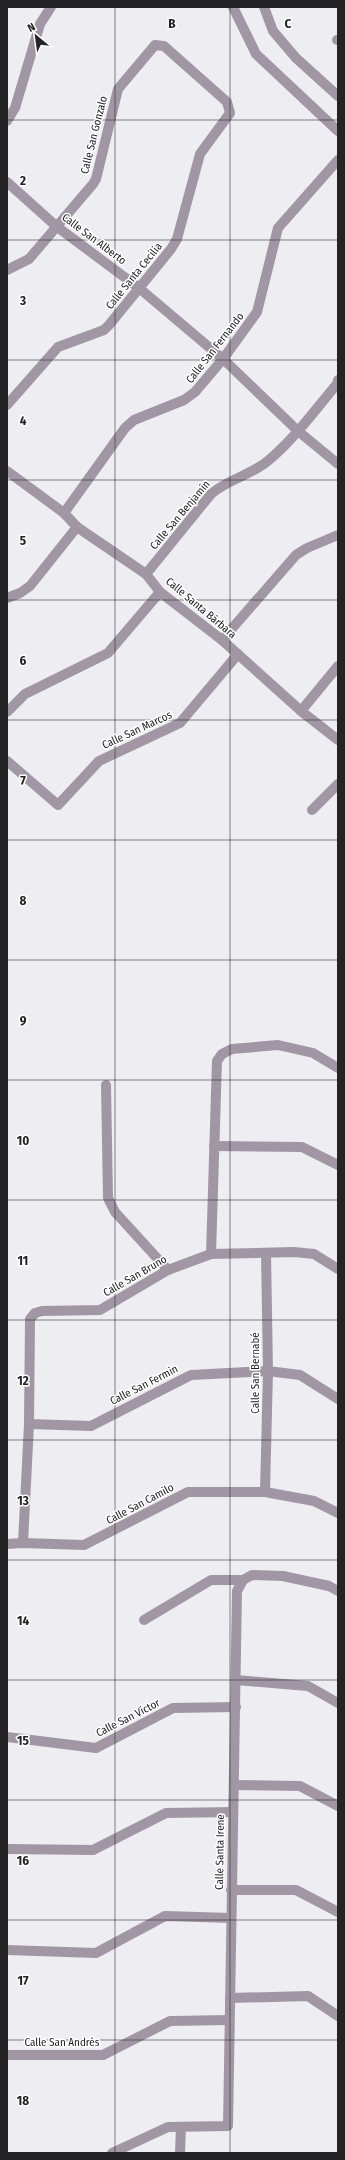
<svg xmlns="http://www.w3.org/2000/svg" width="345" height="2160" viewBox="0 0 345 2160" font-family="'Fira Sans Condensed',sans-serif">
<rect width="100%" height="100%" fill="#eeedf2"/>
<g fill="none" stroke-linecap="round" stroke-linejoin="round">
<g stroke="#a197a4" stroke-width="10">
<path d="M 233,7 L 256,54 L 338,131"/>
<path d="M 264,7 L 273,31 L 296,58 L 338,96"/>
<path d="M 337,40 L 338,40"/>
<path d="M 7,121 L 15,108 L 40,24 L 51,7"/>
<path d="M 7,182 L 56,226 L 139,288 L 223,359 L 298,431 L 338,464"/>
<path d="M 7,270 L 29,259 L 93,184 L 96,179 L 118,89 L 155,45 L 164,46 L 227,102 L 230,113 L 200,154 L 177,239 L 171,249 L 109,325 L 104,330 L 58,347 L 7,405"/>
<path d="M 7,471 L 64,513 L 77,527 L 146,574 L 160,592 L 222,640 L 301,711 L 338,740"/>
<path d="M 64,513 L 125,428 L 134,420 L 184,400 L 195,392 L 223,359 L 257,312 L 278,228 L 338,160"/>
<path d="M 146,574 L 211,494 C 228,479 252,475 269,460 C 295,438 315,410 337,384 L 338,380"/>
<path d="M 7,598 L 20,593 L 30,586 L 77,527"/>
<path d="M 222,640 L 296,555 L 307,548 L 338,535"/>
<path d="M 301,711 L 338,666"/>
<path d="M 7,712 L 25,694 L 108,653 L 160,592"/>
<path d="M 7,761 L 58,805 L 99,761 L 180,723 L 238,654"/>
<path d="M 312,810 L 338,784"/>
<path d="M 106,1085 L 108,1198 L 115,1212 L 168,1270"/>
<path d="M 214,1146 L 302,1147 L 338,1165"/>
<path d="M 211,1254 L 217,1061 L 222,1054 L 232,1049 L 278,1045 L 313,1053 L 338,1068"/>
<path d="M 29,1424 L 91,1426 L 191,1375 L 268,1371 L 300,1375 L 338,1399"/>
<path d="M 265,1492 L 268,1371 L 266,1253"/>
<path d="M 23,1543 L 29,1424 L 30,1319 L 35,1313 L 42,1311 L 100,1310 L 168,1270 L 211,1254 L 294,1252 L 314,1254 L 338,1269"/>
<path d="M 7,1544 L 23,1543 L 84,1545 L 188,1492 L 265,1492 L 314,1501 L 338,1513"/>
<path d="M 144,1620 L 211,1580 L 243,1580 L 252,1575 L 283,1576 L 329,1586 L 338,1591"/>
<path d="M 236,1680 L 308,1686 L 338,1703"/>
<path d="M 7,1737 L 96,1748 L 173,1708 L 236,1707"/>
<path d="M 234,1785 L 300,1786 L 338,1806"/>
<path d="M 7,1849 L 93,1850 L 166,1813 L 233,1812"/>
<path d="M 231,1890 L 296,1890 L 338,1912"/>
<path d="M 7,1950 L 96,1953 L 165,1916 L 231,1918"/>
<path d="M 230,1998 L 308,1996 L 338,2016"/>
<path d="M 7,2055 L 103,2055 L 170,2021 L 229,2020"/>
<path d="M 112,2153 L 168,2127 L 228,2126 L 237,1591 L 243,1580"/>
<path d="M 180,2153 L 181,2127"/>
</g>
</g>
<path fill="none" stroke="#242325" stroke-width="1" stroke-opacity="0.55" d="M 115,7 L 115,2153M 230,7 L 230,2153M 7,120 L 338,120M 7,240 L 338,240M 7,360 L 338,360M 7,480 L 338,480M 7,600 L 338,600M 7,720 L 338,720M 7,840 L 338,840M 7,960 L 338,960M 7,1080 L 338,1080M 7,1200 L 338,1200M 7,1320 L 338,1320M 7,1440 L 338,1440M 7,1560 L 338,1560M 7,1680 L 338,1680M 7,1800 L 338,1800M 7,1920 L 338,1920M 7,2040 L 338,2040"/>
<g text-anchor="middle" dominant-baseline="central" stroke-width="3" stroke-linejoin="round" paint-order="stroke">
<g font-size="11" fill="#242325" stroke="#fff">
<text transform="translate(94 135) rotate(-76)">Calle San Gonzalo</text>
<text transform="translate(94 239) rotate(37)">Calle San Alberto</text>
<text transform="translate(134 276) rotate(-51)">Calle Santa Cecilia</text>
<text transform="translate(215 348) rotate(-52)">Calle San Fernando</text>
<text transform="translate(180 515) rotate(-50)">Calle San Benjamín</text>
<text transform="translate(201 608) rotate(40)">Calle Santa Bárbara</text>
<text transform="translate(137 730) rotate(-25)">Calle San Marcos</text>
<text transform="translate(135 1276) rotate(-30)">Calle San Bruno</text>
<text transform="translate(255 1373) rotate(-90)">Calle San Bernabé</text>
<text transform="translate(144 1385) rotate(-27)">Calle San Fermin</text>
<text transform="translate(140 1504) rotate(-28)">Calle San Camilo</text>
<text transform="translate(128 1718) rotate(-27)">Calle San Víctor</text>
<text transform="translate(220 1852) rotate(-89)">Calle Santa Irene</text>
<text x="62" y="2042">Calle San Andrés</text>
</g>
</g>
<g font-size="13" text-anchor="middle" font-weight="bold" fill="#242325" stroke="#fff" stroke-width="3" stroke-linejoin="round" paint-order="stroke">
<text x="172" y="28">B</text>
<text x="288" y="28">C</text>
<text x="23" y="185">2</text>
<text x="23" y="305">3</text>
<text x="23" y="425">4</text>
<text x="23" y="545">5</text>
<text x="23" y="665">6</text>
<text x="23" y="785">7</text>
<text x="23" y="905">8</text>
<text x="23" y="1025">9</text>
<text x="23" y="1145">10</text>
<text x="23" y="1265">11</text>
<text x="23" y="1385">12</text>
<text x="23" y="1505">13</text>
<text x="23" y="1625">14</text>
<text x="23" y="1745">15</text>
<text x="23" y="1865">16</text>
<text x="23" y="1985">17</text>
<text x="23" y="2105">18</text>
</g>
<rect width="345" height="2160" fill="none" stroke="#242325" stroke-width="16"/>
<g transform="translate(36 36) rotate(331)" stroke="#ffffff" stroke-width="3" paint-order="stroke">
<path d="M0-3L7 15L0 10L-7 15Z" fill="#242325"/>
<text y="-6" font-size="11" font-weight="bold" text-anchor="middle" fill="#242325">N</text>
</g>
</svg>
